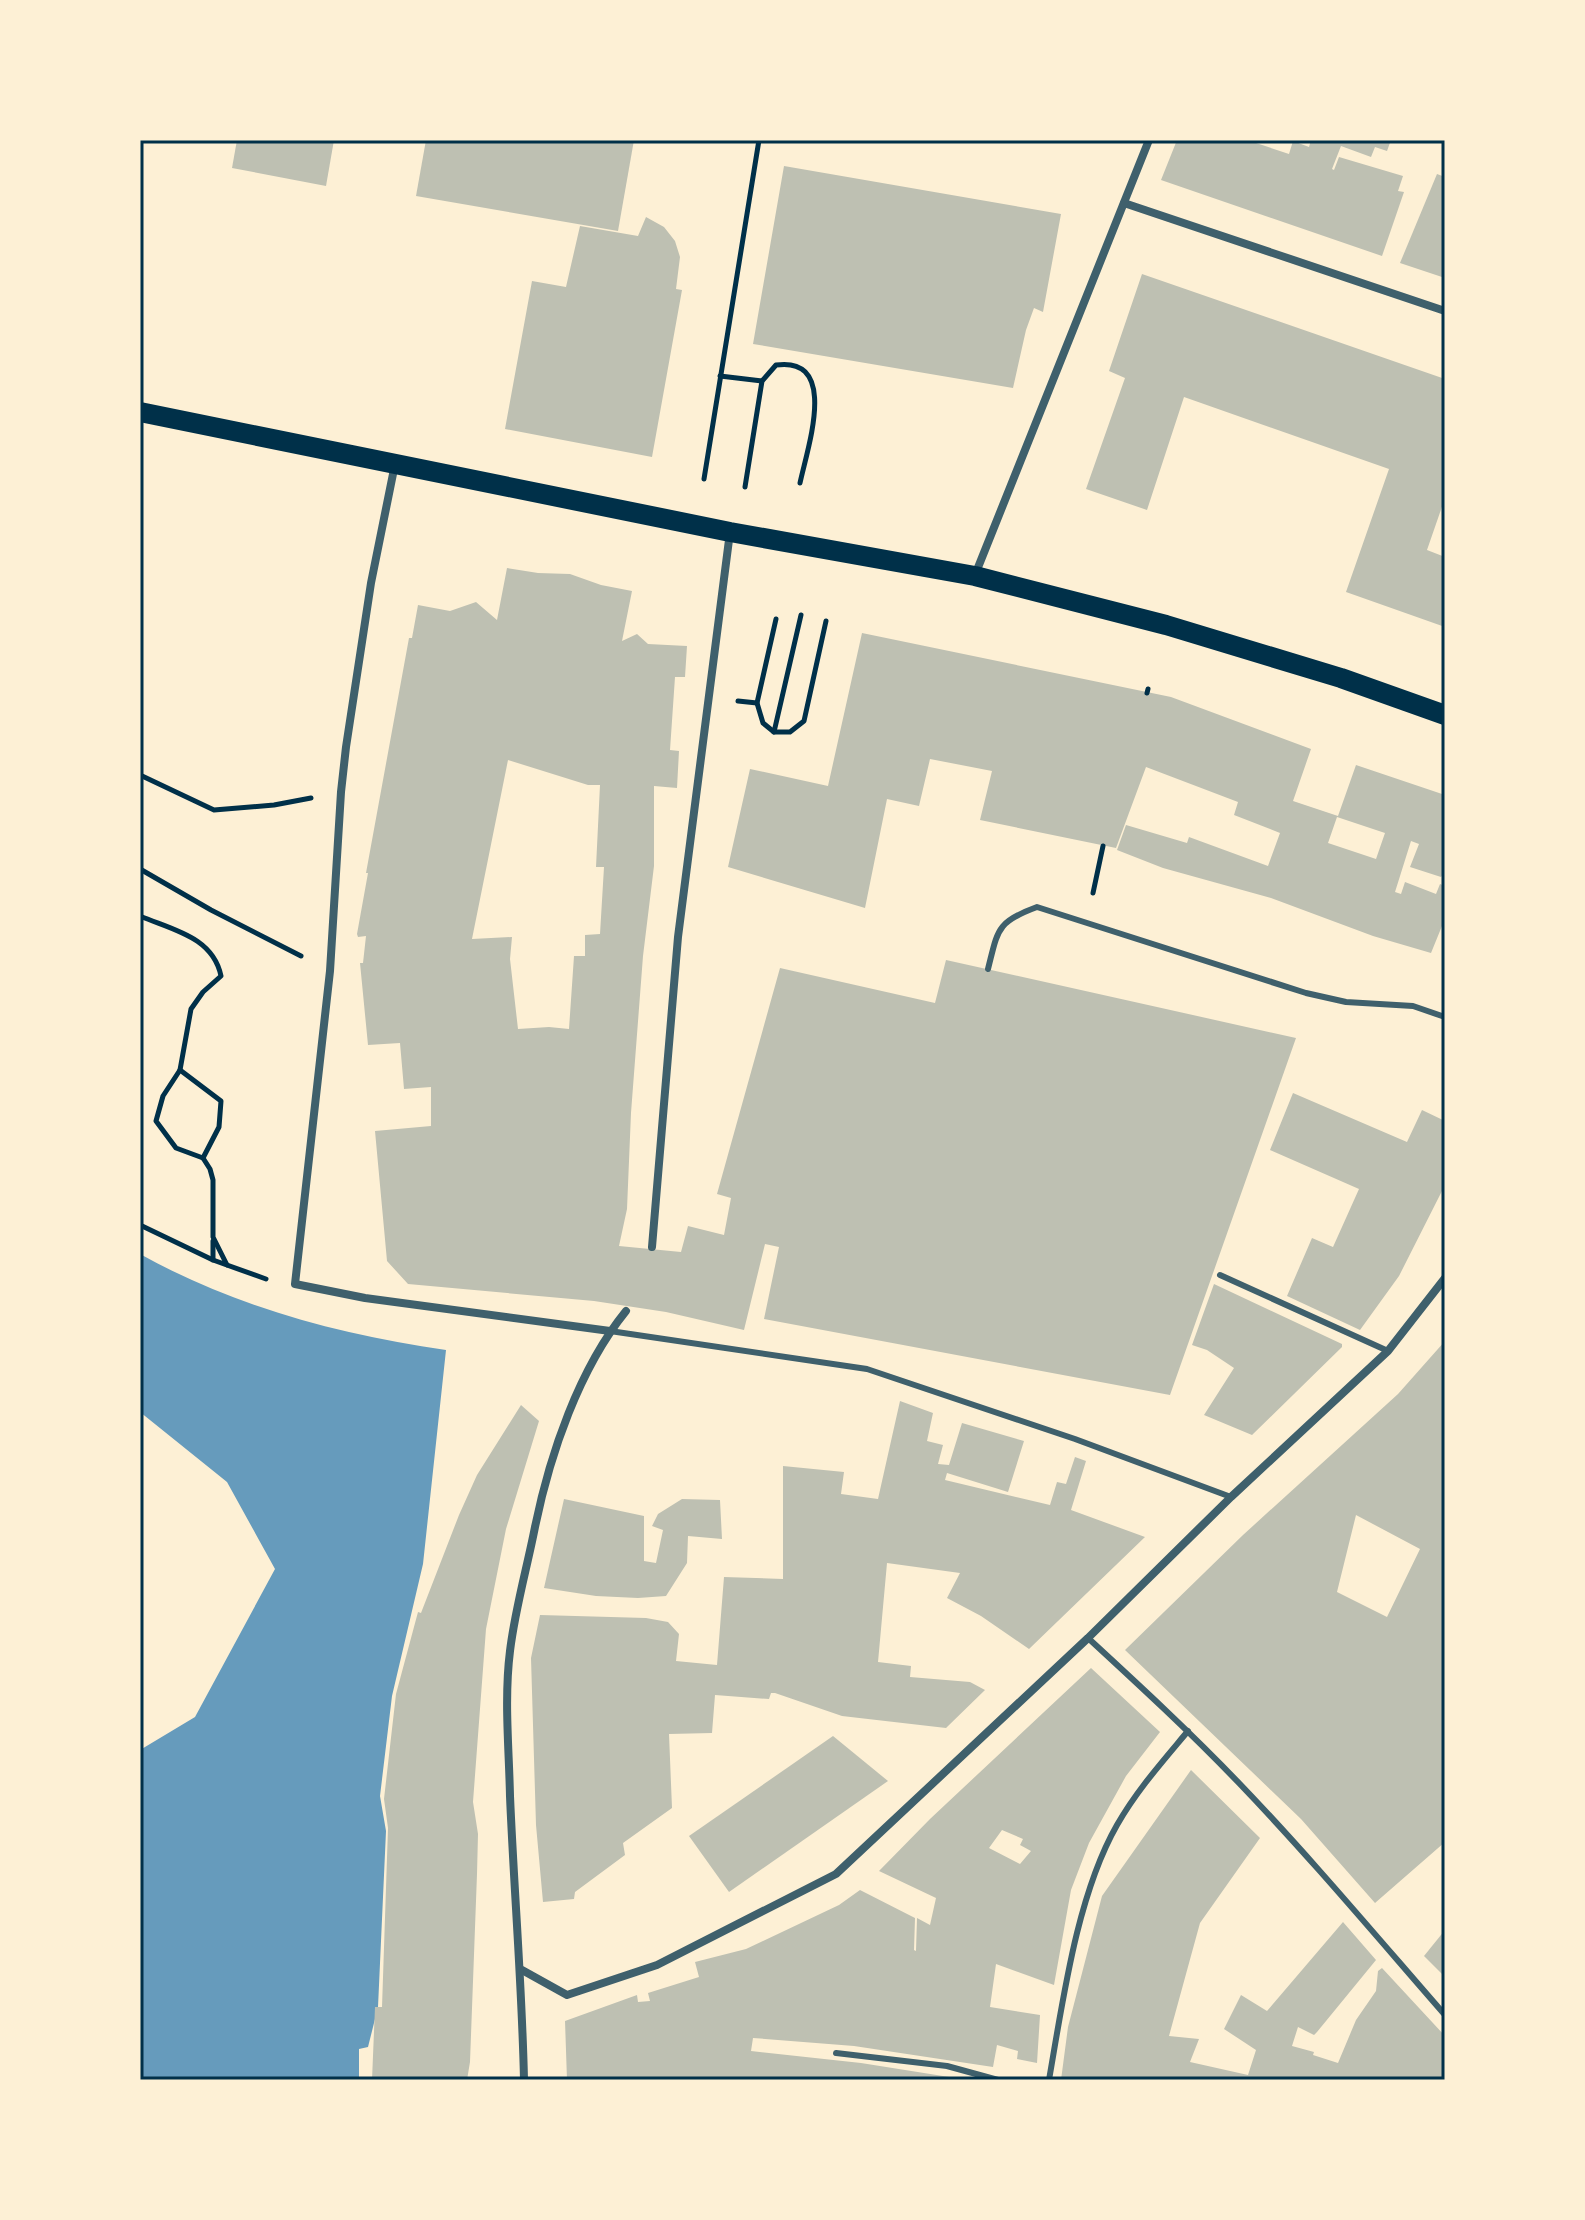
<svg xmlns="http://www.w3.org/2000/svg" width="1585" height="2220" viewBox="0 0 1585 2220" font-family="'Open Sans',sans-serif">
<rect width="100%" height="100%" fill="#fdf0d5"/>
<path fill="#669bbc" d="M 140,1254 C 233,1306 340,1335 446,1350 L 423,1564 L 392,1696 L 380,1796 L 386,1831 L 378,2007 L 368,2047 L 359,2049 L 359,2080 L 140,2080 L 140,1750 L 195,1717 L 275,1569 L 227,1482 L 140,1412 Z"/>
<g fill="#bec0b2" fill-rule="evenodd">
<path d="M 237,140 L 334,140 L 326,186 L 232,168 Z"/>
<path d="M 426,140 L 634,140 L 618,231 L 416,196 Z"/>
<path d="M 1177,140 L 1247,140 L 1289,154 L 1293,141 L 1309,147 L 1311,140 L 1391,140 L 1387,151 L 1375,147 L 1371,157 L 1341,146 L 1332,169 L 1334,170 L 1339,157 L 1403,176 L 1398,191 L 1404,192 L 1382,256 L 1161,180 Z"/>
<path d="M 784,166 L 1061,214 L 1043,312 L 1034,308 L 1026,330 L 1013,388 L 753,344 Z"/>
<path d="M 1437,174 L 1445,177 L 1445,278 L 1400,263 Z"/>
<path d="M 646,217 L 664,227 L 675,241 L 680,257 L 676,289 L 682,290 L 652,457 L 505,429 L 532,281 L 566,287 L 580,226 L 638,236 Z"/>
<path d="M 1142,274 L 1445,379 L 1445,498 L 1427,550 L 1445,557 L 1445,627 L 1346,592 L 1389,469 L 1184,397 L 1147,510 L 1086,489 L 1125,378 L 1109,371 Z"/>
<path d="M 507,568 L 538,573 L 570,574 L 601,585 L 632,591 L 622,641 L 637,634 L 648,644 L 687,646 L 685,677 L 675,677 L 670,750 L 679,751 L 677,788 L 654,786 L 654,866 L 643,956 L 631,1113 L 627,1209 L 619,1246 L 681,1252 L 688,1226 L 724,1235 L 731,1198 L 717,1194 L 780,968 L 935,1003 L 946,960 L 1296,1038 L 1170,1395 L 764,1319 L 779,1247 L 765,1244 L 744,1330 L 666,1312 L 594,1301 L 408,1284 L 387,1261 L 375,1131 L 431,1126 L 431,1087 L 404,1089 L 400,1043 L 368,1045 L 360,963 L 363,963 L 366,936 L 358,937 L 357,934 L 368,873 L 366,873 L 409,638 L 412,638 L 418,605 L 450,611 L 476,602 L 497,620 ZM 508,760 L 588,785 L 600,785 L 596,867 L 604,867 L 600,934 L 585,935 L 585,956 L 574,956 L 569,1029 L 549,1027 L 518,1029 L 510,959 L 512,937 L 472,939 Z"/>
<path d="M 862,633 L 1171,697 L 1311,749 L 1293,801 L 1338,816 L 1356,765 L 1445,795 L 1445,872 L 1441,877 L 1410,867 L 1419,844 L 1411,841 L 1395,892 L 1401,894 L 1405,882 L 1436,894 L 1440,884 L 1445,886 L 1445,927 L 1442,926 L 1431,953 L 1373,936 L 1271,898 L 1163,868 L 1117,850 L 1126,825 L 1187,843 L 1189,837 L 1268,866 L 1280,833 L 1234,815 L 1238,802 L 1146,767 L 1116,848 L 980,820 L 992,771 L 930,759 L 919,806 L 887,799 L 865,908 L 728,867 L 750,769 L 828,786 ZM 1337,817 L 1385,833 L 1376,859 L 1328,843 Z"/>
<path d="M 1293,1093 L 1407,1142 L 1422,1110 L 1445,1121 L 1445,1185 L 1399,1276 L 1360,1330 L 1287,1296 L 1312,1238 L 1333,1247 L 1359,1189 L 1270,1150 Z"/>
<path d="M 1214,1284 L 1342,1344 L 1342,1347 L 1252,1435 L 1204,1415 L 1234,1368 L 1207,1350 L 1192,1345 Z"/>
<path d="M 1445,1341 L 1445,1842 L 1375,1903 L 1301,1819 L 1125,1650 L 1243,1535 L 1398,1394 ZM 1356,1515 L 1420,1549 L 1387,1617 L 1337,1592 Z"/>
<path d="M 900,1401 L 933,1413 L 927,1441 L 943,1445 L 938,1464 L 949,1465 L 962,1423 L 1024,1441 L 1008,1492 L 947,1473 L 945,1480 L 1050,1505 L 1057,1482 L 1066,1484 L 1075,1457 L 1086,1461 L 1071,1510 L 1145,1537 L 1029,1649 L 981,1616 L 947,1598 L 960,1573 L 887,1563 L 878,1662 L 911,1666 L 910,1677 L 970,1682 L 985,1690 L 946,1728 L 842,1716 L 775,1693 L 771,1693 L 769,1699 L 715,1695 L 712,1733 L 669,1734 L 672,1808 L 623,1843 L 625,1855 L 575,1892 L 574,1899 L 543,1902 L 536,1825 L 531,1658 L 540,1615 L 646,1618 L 668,1622 L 679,1634 L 676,1661 L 717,1665 L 724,1577 L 783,1579 L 783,1466 L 844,1472 L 841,1494 L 878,1499 Z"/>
<path d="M 521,1405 L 539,1421 L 506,1529 L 486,1629 L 473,1802 L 478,1834 L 477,1874 L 470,2062 L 467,2080 L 372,2080 L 375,2007 L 382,2007 L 388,1828 L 384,1799 L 396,1694 L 418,1612 L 421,1613 L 459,1515 L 477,1475 Z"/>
<path d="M 564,1499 L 644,1516 L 644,1561 L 656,1563 L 663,1530 L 652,1526 L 658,1514 L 682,1499 L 720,1500 L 722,1539 L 688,1536 L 687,1563 L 666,1596 L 638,1598 L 596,1596 L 544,1588 Z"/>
<path d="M 1091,1668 L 1160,1732 L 1126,1776 L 1089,1843 L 1071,1890 L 1054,1985 L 996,1964 L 990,2007 L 1040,2015 L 1037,2063 L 1017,2059 L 1018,2051 L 997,2045 L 993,2067 L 854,2046 L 753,2038 L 751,2051 L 861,2063 L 968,2080 L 567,2080 L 565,2021 L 637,1995 L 638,2002 L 650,2001 L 648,1993 L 699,1977 L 695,1962 L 746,1949 L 839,1905 L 860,1890 L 915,1918 L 914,1950 L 916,1951 L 917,1918 L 930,1925 L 936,1898 L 879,1871 L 930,1819 ZM 1002,1830 L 1023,1839 L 1020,1845 L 1031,1851 L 1020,1864 L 989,1848 Z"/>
<path d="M 833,1736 L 888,1781 L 729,1892 L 689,1836 Z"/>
<path d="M 1191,1770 L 1260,1838 L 1200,1923 L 1169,2036 L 1199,2039 L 1190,2062 L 1248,2075 L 1256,2050 L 1224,2029 L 1241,1995 L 1267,2011 L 1343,1922 L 1376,1960 L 1317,2032 L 1314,2035 L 1298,2027 L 1292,2046 L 1314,2052 L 1313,2055 L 1338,2063 L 1356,2020 L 1376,1991 L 1378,1971 L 1382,1968 L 1445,2036 L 1445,2080 L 1061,2080 L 1068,2027 L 1102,1896 Z"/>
<path d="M 1445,1930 L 1445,1977 L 1424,1956 Z"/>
</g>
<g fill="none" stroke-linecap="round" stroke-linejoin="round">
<g stroke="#003049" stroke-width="5">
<path d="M 720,376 L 762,381"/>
<path d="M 704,479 L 759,140"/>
<path d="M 745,487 L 762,381 L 776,365 C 840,356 807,449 800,483"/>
<path d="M 776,619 L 757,703 L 763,723 L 774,732 L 790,732 L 804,721 L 826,621"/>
<path d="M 1147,693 L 1148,689"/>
<path d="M 738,701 L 757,703"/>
<path d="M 774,732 L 801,615"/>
<path d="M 140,775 L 214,810 L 274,805 L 311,798"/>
<path d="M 140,869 L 211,910 L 301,956"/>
<path d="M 1093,893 L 1103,846"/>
<path d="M 140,916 C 173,930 213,937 221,976 L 203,992 L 191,1009 L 180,1070 L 163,1096 L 156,1121 L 176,1148 L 203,1158 L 210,1169 L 213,1180 L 213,1237 L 227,1265"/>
<path d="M 180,1070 L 221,1101 L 219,1127 L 203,1158"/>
<path d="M 140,1225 L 213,1260 L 266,1279"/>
<path d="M 213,1241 L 213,1260"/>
</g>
<g stroke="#3f606c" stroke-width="6">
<path d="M 988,969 C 998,930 996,922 1037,907 L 1306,993 L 1346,1002 L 1413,1006 L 1445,1017"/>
<path d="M 1220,1275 L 1388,1351"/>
<path d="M 610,1331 L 867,1369 L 1075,1439 L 1231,1497"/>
<path d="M 1088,1638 C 1139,1685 1190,1732 1238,1782 C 1310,1857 1377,1937 1445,2015"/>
<path d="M 836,2053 L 947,2066 L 998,2080"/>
<path d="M 1049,2080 C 1063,2000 1077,1895 1117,1825 C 1137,1790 1163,1761 1188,1731"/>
</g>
<g stroke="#3f606c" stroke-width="8">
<path d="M 1124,203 L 1445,311"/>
<path d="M 395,464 L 371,583 L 346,747 L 341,792 L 330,971 L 295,1284 L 365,1298 L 610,1331"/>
<path d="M 975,575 L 1149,140"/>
<path d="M 652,1247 L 678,937 L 730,532"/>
<path d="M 522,1970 L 567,1995 L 657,1965 L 836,1874 L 1088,1638 L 1231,1497 L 1388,1351 L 1445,1278"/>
<path d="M 524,2080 C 522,1985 514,1891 510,1796 C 509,1748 504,1699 510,1651 C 515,1609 527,1568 535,1527 C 550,1454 579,1369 626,1311"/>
</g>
<path stroke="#003049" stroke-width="20" d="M 140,412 L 730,532 L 975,576 L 1166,625 L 1341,678 L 1445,715"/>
</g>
<rect width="1585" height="2220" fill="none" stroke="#fdf0d5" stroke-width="284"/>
<rect x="142" y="142" width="1301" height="1936" fill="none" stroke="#003049" stroke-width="3"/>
</svg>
